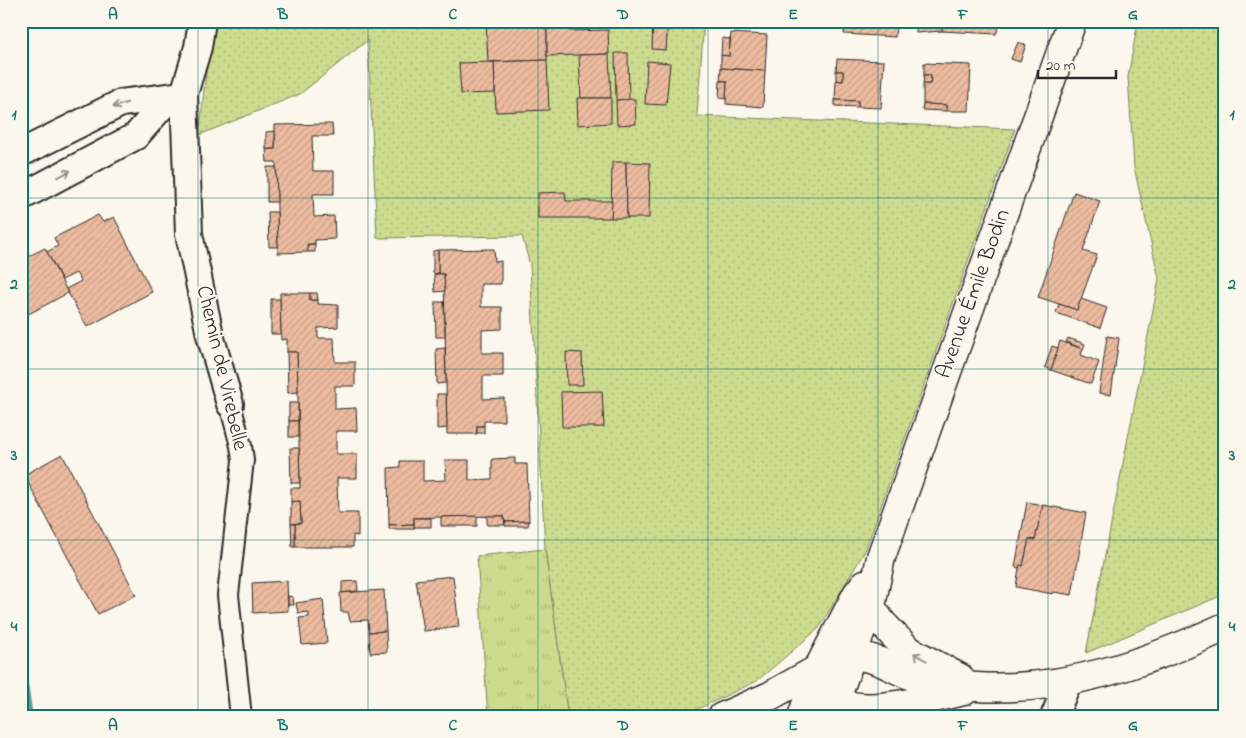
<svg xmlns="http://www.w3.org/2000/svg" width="1246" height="738" viewBox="0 0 1246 738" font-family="'Indie Flower',sans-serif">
<defs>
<pattern id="grass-tufts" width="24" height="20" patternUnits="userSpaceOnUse" patternTransform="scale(1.25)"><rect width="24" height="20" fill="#ccdb8e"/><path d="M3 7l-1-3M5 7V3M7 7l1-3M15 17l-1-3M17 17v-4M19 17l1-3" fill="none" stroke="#afbc7b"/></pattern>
<pattern id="park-dots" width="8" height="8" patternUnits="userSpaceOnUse" patternTransform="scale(1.25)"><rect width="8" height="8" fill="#ccdb8e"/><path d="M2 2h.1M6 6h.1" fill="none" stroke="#afbc7b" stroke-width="1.8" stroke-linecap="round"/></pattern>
<pattern id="building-hatch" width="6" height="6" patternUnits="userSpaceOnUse" patternTransform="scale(1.25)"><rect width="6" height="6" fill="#edbb9f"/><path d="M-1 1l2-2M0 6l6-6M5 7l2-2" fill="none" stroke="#cba189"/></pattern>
</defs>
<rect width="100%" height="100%" fill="#fbf7ec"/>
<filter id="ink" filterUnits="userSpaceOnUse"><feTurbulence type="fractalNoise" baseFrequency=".02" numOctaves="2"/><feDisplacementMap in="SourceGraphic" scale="10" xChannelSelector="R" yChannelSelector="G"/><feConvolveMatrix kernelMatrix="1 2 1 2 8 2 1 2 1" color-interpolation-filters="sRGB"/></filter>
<g filter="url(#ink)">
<path fill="url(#grass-tufts)" stroke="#7c835c" d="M 545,549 L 568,717 L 488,717 L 477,556 Z"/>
<g fill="url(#park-dots)" stroke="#7c835c">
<path d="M 214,21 L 704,21 L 697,116 L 1015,129 L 865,551 L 819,628 L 757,681 L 698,709 L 670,717 L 568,717 L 545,549 L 530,265 L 522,236 L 377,238 L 368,40 L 300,94 L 199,135 L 208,54 Z"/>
<path d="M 1138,21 L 1225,21 L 1225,594 L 1086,653 L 1159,279 L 1134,167 L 1128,77 Z"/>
</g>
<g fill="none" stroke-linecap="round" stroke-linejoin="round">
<path stroke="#649599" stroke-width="8" d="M 21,664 L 29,717"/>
</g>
<g fill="url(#building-hatch)" stroke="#2b2b2b">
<path d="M 486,21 L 544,21 L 544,29 L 547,29 L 547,60 L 488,62 Z"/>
<path d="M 653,21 L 668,21 L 666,50 L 652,49 Z"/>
<path d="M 825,21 L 943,21 L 942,25 L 916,24 L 916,26 Z"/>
<path d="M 943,21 L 1001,21 L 996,34 L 942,31 Z"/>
<path d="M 844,22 L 896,25 L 895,37 L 844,34 Z"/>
<path d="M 916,24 L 942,25 L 942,31 L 916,33 Z"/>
<path d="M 570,28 L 569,31 L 608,30 L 609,54 L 547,56 L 547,29 Z"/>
<path d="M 731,33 L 767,35 L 765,71 L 721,68 L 721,55 L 729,56 Z"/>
<path d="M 722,38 L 730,39 L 729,56 L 721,55 Z"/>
<path d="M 1018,42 L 1026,45 L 1020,62 L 1011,59 Z"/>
<path d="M 615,53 L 628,53 L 629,100 L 616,100 Z"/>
<path d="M 609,54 L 611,98 L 581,98 L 579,55 Z"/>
<path d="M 837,59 L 884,61 L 881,108 L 858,107 L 858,101 L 835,100 L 836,80 L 843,81 L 843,71 L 836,71 Z"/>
<path d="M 547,60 L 549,110 L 496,112 L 494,62 Z"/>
<path d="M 647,61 L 670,63 L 666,105 L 645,104 Z"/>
<path d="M 494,62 L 495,93 L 461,94 L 459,63 Z"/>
<path d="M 924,63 L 971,65 L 969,111 L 946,111 L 946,105 L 923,104 L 923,84 L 930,84 L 931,75 L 924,75 Z"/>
<path d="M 721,68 L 765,71 L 763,107 L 726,104 L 727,81 L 720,81 Z"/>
<path d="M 836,71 L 843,71 L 843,81 L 836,80 Z"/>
<path d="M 924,75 L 931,75 L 930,84 L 923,84 Z"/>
<path d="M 720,81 L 727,81 L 726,99 L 719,98 Z"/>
<path d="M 577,98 L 611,98 L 611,123 L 578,125 Z"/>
<path d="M 635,99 L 636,124 L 617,125 L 616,100 Z"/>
<path d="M 835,100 L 858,101 L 858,107 L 835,106 Z"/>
<path d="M 923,104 L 946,105 L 946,111 L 922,110 Z"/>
<path d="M 332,124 L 333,136 L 312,136 L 313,171 L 334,171 L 334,194 L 313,194 L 314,217 L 334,216 L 335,239 L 315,240 L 315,244 L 307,244 L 308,252 L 278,253 L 276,162 L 267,162 L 266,149 L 275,149 L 275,125 Z"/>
<path d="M 275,131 L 275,149 L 266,149 L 266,132 Z"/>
<path d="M 612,162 L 626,162 L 627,218 L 611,218 Z"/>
<path d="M 626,162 L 650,163 L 649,218 L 627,218 Z"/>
<path d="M 267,167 L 276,167 L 277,202 L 267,202 Z"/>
<path d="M 565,192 L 566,201 L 612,201 L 611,218 L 538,218 L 538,193 Z"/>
<path d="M 1074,192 L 1100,201 L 1083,251 L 1097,255 L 1077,310 L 1038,297 Z"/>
<path d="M 268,212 L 277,212 L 278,247 L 269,247 Z"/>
<path d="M 98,215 L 103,222 L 114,217 L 152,292 L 87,327 L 66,289 L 81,281 L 76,273 L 62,280 L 47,252 L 58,246 L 54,238 Z"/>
<path d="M 315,244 L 315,252 L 308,252 L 307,245 Z"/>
<path d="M 45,248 L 68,293 L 21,318 L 21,260 Z"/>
<path d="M 494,249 L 495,262 L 501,261 L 501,284 L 481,284 L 481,307 L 502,307 L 502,329 L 482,330 L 482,353 L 503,353 L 503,376 L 483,376 L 483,399 L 504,398 L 504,421 L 484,421 L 484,426 L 477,426 L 477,434 L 447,434 L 444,274 L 438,274 L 438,250 Z"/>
<path d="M 438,250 L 438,274 L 433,273 L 433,251 Z"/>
<path d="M 434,274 L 444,274 L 445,291 L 435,292 Z"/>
<path d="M 280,293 L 310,293 L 310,300 L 318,300 L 318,304 L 338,305 L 338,327 L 318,328 L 318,338 L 334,338 L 335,362 L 355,362 L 355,386 L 335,386 L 335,409 L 356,408 L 357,431 L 336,431 L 336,454 L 357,454 L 357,478 L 337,478 L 338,513 L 358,513 L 358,536 L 353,535 L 353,547 L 295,547 L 295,524 L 301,523 L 300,501 L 291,502 L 291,488 L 300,488 L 297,352 L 287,352 L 287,339 L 281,340 Z"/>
<path d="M 310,293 L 317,293 L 318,300 L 310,300 Z"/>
<path d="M 271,299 L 280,299 L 281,334 L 271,334 Z"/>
<path d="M 1081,299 L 1107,308 L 1100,328 L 1056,313 L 1059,304 L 1077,310 Z"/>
<path d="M 435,302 L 444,302 L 445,337 L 436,337 Z"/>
<path d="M 1107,336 L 1119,338 L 1111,395 L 1099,393 Z"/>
<path d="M 1068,338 L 1085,344 L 1083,349 L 1066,342 Z"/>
<path d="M 1060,341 L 1083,349 L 1081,355 L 1099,362 L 1091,384 L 1051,370 Z"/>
<path d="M 1052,346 L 1058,348 L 1051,370 L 1045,367 Z"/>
<path d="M 445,348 L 446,383 L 437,384 L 436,349 Z"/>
<path d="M 287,352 L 297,352 L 298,392 L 288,393 Z"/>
<path d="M 566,352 L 582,353 L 583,385 L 567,385 Z"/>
<path d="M 602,391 L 604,427 L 562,427 L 561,392 Z"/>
<path d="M 437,394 L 446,394 L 447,428 L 437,429 Z"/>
<rect x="289" y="403" width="9" height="18"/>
<rect x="289" y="421" width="9" height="16"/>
<rect x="477" y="426" width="7" height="7"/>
<path d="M 290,448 L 299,448 L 300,483 L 291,483 Z"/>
<path d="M 62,454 L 136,595 L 98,614 L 24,475 Z"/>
<path d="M 515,458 L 515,464 L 527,464 L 529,521 L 505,522 L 504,516 L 441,517 L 414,518 L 414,524 L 389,525 L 388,468 L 400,467 L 400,461 L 423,461 L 423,481 L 446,480 L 445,460 L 469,460 L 469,480 L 492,479 L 492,459 Z"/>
<path d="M 300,501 L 301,523 L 291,524 L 291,502 Z"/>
<path d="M 1027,502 L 1043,505 L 1035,540 L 1029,539 L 1023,566 L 1020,565 L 1019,568 L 1015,567 Z"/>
<path d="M 1043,505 L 1086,513 L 1072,595 L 1054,592 L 1053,594 L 1016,587 L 1019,568 L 1020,565 L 1023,566 L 1029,539 L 1035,540 Z"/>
<path d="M 477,516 L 477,526 L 441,526 L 441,517 Z"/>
<path d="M 487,516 L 504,516 L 505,525 L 487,525 Z"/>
<rect x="414" y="518" width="17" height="9"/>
<path d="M 529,521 L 528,526 L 505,526 L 505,522 Z"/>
<path d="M 291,524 L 295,524 L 295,547 L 292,547 Z"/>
<path d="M 414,524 L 414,529 L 389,529 L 389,525 Z"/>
<path d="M 453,576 L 459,627 L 424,631 L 416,580 Z"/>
<path d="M 287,581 L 288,611 L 253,613 L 252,583 Z"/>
<path d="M 357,581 L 358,591 L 342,593 L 342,582 Z"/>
<path d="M 384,590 L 386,631 L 369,632 L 368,620 L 350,621 L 348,612 L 341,612 L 340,593 Z"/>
<path d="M 288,596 L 293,597 L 294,605 L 288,605 Z"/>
<path d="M 323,599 L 327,643 L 302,645 L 299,618 L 309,617 L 309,612 L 298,613 L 296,603 Z"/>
<path d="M 386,631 L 387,652 L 370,653 L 369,632 Z"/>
</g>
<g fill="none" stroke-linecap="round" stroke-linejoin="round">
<defs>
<path id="pedestrian" d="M 230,404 L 241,446 L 243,460 L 228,595 L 241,717"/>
<g id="minor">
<path d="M 202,21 L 198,47 L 184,94 L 189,234 L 210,335 L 230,404"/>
<path d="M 21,153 L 121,103 L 176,96"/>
<path d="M 21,197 L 136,136 L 168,99"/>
<path d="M 1054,717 L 1068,682"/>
</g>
<path id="tertiary" d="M 722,717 L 770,696 L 818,669"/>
<g id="secondary">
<path d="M 870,606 L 882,623 L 908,650 L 960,678"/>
<path d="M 818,669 C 829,664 842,656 854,656 C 877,656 896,671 918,678 C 937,684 957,686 977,687 C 1065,692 1146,663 1225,627"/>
<path d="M 826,684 C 832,694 839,703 852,706 C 879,712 936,698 964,691"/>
<path d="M 802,717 L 818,669 L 857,594 L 865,584"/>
<path d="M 829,717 L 872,601 L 881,557 L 1072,21"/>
</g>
</defs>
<use href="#pedestrian" stroke="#2b2b2b" stroke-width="24"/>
<use href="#minor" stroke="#2b2b2b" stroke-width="30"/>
<use href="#tertiary" stroke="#2b2b2b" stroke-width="31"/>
<use href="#secondary" stroke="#2b2b2b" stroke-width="31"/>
<use href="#pedestrian" stroke="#fbf7ec" stroke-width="20"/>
<use href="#minor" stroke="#fbf7ec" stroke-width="26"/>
<use href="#tertiary" stroke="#fbf7ec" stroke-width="28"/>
<use href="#secondary" stroke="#fbf7ec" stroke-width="28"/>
</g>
<defs><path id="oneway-shaft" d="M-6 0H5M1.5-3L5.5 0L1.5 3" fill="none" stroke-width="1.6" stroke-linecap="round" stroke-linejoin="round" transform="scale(1.25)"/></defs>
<g stroke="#93918c">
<use href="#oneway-shaft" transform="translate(120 105) rotate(162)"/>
<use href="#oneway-shaft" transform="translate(64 174) rotate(-28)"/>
<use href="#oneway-shaft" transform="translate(920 657) rotate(-150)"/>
</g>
</g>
<path fill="none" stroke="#0f766e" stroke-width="1" stroke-opacity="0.55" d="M 198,21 L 198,717M 368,21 L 368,717M 538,21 L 538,717M 708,21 L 708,717M 878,21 L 878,717M 1048,21 L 1048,717M 21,198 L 1225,198M 21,369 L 1225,369M 21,540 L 1225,540"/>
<g text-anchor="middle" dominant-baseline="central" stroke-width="4.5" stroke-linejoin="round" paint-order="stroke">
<g font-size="22" fill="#2b2b2b" stroke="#fbf7ec">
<text transform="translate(974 294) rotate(-70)">Avenue Émile Bodin</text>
<text transform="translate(221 368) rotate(77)">Chemin de Virebelle</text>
</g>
</g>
<rect width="1246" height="738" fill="none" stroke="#fbf7ec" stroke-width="55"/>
<path d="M1038 70v8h78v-8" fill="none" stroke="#2b2b2b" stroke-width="2.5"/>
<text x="1046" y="70" font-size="15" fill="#2b2b2b" stroke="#fbf7ec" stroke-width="4" paint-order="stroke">20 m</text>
<rect x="28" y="28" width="1190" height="682" fill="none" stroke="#0f766e" stroke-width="2"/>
<g font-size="16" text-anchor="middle" font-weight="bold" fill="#0f766e">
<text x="113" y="19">A</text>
<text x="283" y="19">B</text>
<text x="453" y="19">C</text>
<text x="623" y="19">D</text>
<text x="793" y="19">E</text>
<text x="963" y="19">F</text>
<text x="1133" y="19">G</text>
<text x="14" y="119">1</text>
<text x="1232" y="119">1</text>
<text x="14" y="289">2</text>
<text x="1232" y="289">2</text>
<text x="14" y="460">3</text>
<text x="1232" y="460">3</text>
<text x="14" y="631">4</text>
<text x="1232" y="631">4</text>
<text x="113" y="730">A</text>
<text x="283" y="730">B</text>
<text x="453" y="730">C</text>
<text x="623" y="730">D</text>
<text x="793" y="730">E</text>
<text x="963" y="730">F</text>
<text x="1133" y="730">G</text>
</g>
</svg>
